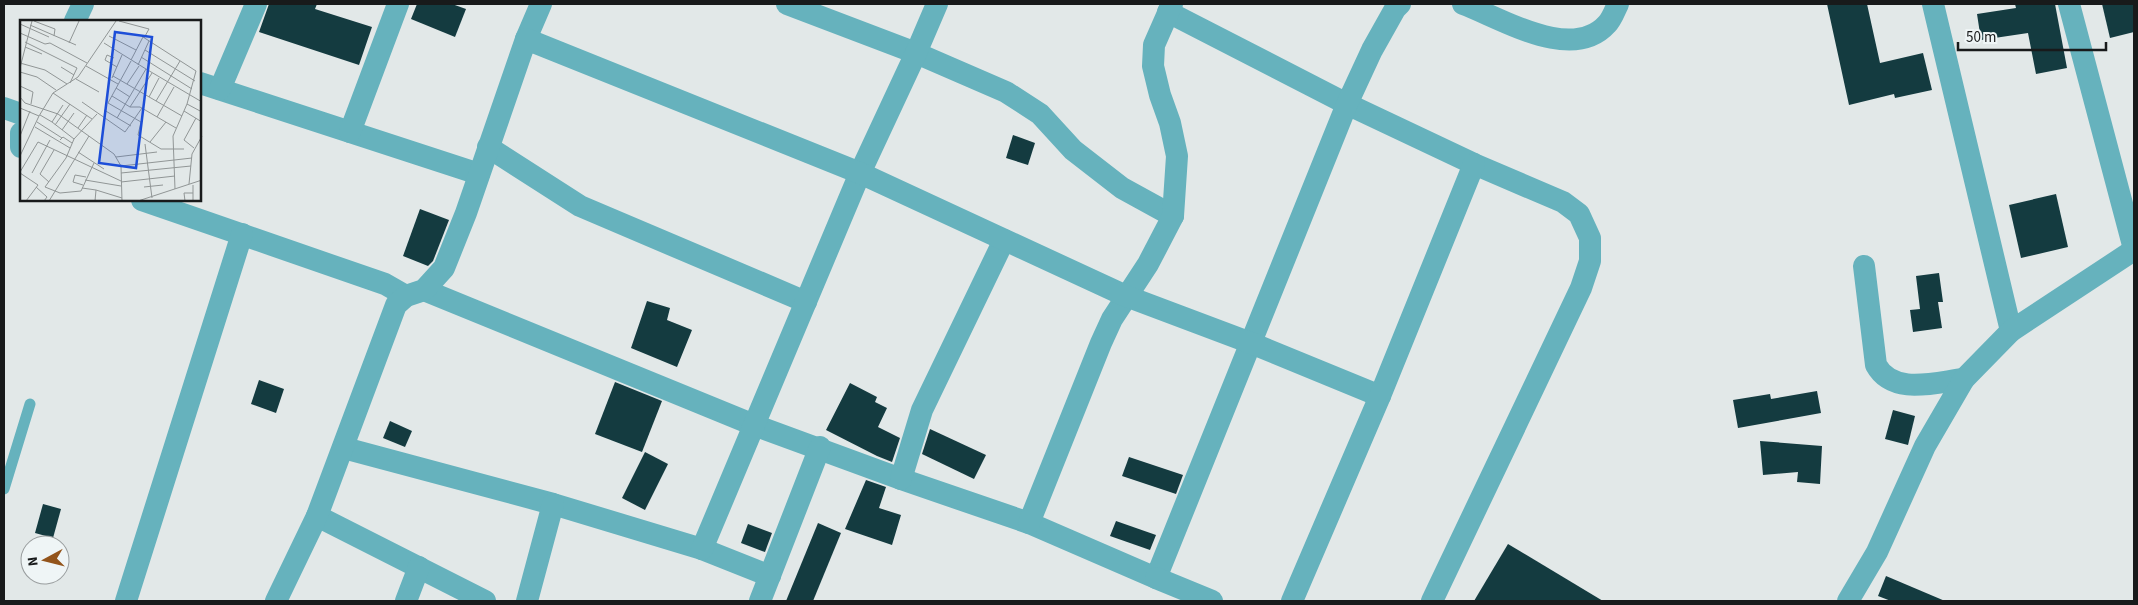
<svg xmlns="http://www.w3.org/2000/svg" width="2138" height="605" viewBox="0 0 2138 605" font-family="'Source Sans 3',sans-serif">
<rect width="100%" height="100%" fill="#e2e8e8"/>
<g fill="#143b40">
<path d="M 269,4 L 317,4 L 315,9 L 372,27 L 359,65 L 259,32 Z"/>
<path d="M 417,4 L 452,4 L 466,9 L 455,37 L 411,19 Z"/>
<path d="M 1827,4 L 1867,4 L 1880,63 L 1923,53 L 1932,90 L 1895,98 L 1894,94 L 1849,105 Z"/>
<path d="M 2015,4 L 2055,4 L 2067,68 L 2036,74 L 2028,33 L 1981,40 L 1977,14 L 2016,8 Z"/>
<path d="M 2102,4 L 2134,4 L 2134,32 L 2110,38 Z"/>
<path d="M 1013,135 L 1035,143 L 1028,165 L 1006,158 Z"/>
<path d="M 2056,194 L 2068,247 L 2021,258 L 2009,205 Z"/>
<path d="M 420,209 L 449,220 L 433,261 L 428,266 L 403,256 Z"/>
<path d="M 1939,273 L 1943,302 L 1938,302 L 1942,328 L 1913,332 L 1910,310 L 1920,309 L 1916,276 Z"/>
<path d="M 647,301 L 670,308 L 667,320 L 692,330 L 677,367 L 631,348 Z"/>
<path d="M 259,380 L 284,389 L 276,413 L 251,404 Z"/>
<path d="M 615,382 L 662,401 L 642,452 L 595,434 Z"/>
<path d="M 850,383 L 877,397 L 875,402 L 887,408 L 878,427 L 900,438 L 892,462 L 877,456 L 826,430 Z"/>
<path d="M 1817,391 L 1821,413 L 1738,428 L 1733,400 L 1770,394 L 1771,399 Z"/>
<path d="M 1893,410 L 1915,416 L 1908,445 L 1885,439 Z"/>
<path d="M 390,421 L 412,431 L 405,447 L 383,438 Z"/>
<path d="M 930,429 L 986,455 L 974,479 L 922,454 Z"/>
<path d="M 1760,441 L 1822,446 L 1820,484 L 1797,482 L 1798,472 L 1763,475 Z"/>
<path d="M 645,452 L 668,464 L 645,510 L 622,498 Z"/>
<path d="M 1129,457 L 1183,475 L 1176,494 L 1122,476 Z"/>
<path d="M 866,480 L 886,487 L 879,508 L 901,515 L 892,545 L 845,529 Z"/>
<path d="M 43,504 L 61,509 L 53,538 L 35,533 Z"/>
<path d="M 1116,521 L 1156,535 L 1150,550 L 1110,536 Z"/>
<path d="M 818,523 L 841,533 L 813,601 L 786,601 Z"/>
<path d="M 748,524 L 772,533 L 765,552 L 741,543 Z"/>
<path d="M 1508,544 L 1603,601 L 1474,601 Z"/>
<path d="M 1886,576 L 1945,601 L 1891,601 L 1878,596 Z"/>
</g>
<g fill="none" stroke-linecap="round" stroke-linejoin="round">
<path stroke="#66b2bd" stroke-width="11" d="M 4,489 L 30,404"/>
<g stroke="#66b2bd" stroke-width="22">
<path d="M 787,4 L 916,53 L 1006,92 L 1040,114 L 1073,150 L 1122,188 L 1173,216"/>
<path d="M 1463,4 C 1501,18 1572,63 1607,24 C 1612,19 1615,10 1618,4"/>
<path d="M 1933,4 L 2011,331"/>
<path d="M 2069,4 L 2134,249"/>
<path d="M 1168,12 L 1347,104 L 1474,164 L 1563,202 L 1579,214 L 1590,238 L 1590,261 L 1581,288 L 1432,601"/>
<path d="M 75,21 L 83,4"/>
<path d="M 526,39 L 541,4"/>
<path d="M 200,83 L 479,174"/>
<path d="M 220,89 L 256,4"/>
<path d="M 4,108 L 21,114"/>
<path d="M 350,132 L 398,4"/>
<path d="M 21,133 L 21,147"/>
<path d="M 488,147 L 580,206 L 806,302"/>
<path d="M 142,200 L 385,284 L 406,296"/>
<path d="M 1864,266 L 1876,365 C 1893,396 1936,382 1964,379"/>
<path d="M 424,290 L 754,425 L 901,479 L 1029,523 L 1156,578 L 1347,104 L 1372,50 L 1395,9 L 1400,4"/>
<path d="M 344,448 L 553,504 L 702,549 L 770,576"/>
<path d="M 901,479 L 922,410 L 1004,240"/>
<path d="M 317,516 L 485,601"/>
<path d="M 1029,523 L 1101,343 L 1112,319 L 1148,264 L 1173,216 L 1177,156 L 1170,123 L 1160,95 L 1153,66 L 1154,45 L 1172,4"/>
<path d="M 702,549 L 860,173 L 916,53 L 937,4"/>
<path d="M 1156,578 L 1212,601"/>
<path d="M 126,601 L 242,234"/>
<path d="M 276,601 L 317,516 L 396,305 L 406,296 L 424,290 L 444,268 L 466,213 L 526,39 L 860,173 L 1126,296 L 1251,343 L 1380,396"/>
<path d="M 406,601 L 419,567"/>
<path d="M 527,601 L 553,504"/>
<path d="M 760,601 L 820,447"/>
<path d="M 1292,601 L 1380,396 L 1474,164"/>
<path d="M 1848,601 L 1877,552 L 1925,446 L 1964,379 L 2011,331 L 2134,250"/>
</g>
</g>
<g transform="translate(20 20)">
<rect width="181" height="181" fill="#e2e8e8"/>
<path fill="none" stroke="#919696" stroke-width="1" d="M 14,1 L 35,9 L 34,16M 99,1 L 129,9 L 124,18M 0,4 L 29,17M 10,5 L 56,25M 0,13 L 25,24 L 30,23 L 67,43M 89,16 L 116,30M 5,22 L 57,48 L 50,63M 49,23 L 59,1M 84,23 L 126,49 L 97,98M 5,27 L 22,34M 125,30 L 175,61M 121,37 L 172,69M 94,38 L 87,35 L 85,40 L 97,47M 111,40 L 123,17 L 176,51 L 167,84 L 182,92M 111,41 L 88,83 L 121,102 L 118,115 L 141,129 L 164,129M 0,43 L 25,50 L 47,64M 118,45 L 129,21M 66,46 L 98,64M 41,47 L 54,55M 0,48 L 12,1M 126,49 L 182,82M 0,52 L 17,57 L 36,70M 93,56 L 162,96M 92,58 L 102,35M 56,59 L 79,72M 107,64 L 119,46M 0,66 L 13,72 L 11,84M 96,68 L 110,77M 92,76 L 110,87 L 120,87 L 156,108M 0,77 L 5,83 L 38,94 L 94,134 L 101,146 L 102,181M 129,77 L 139,58M 136,81 L 160,41M 62,82 L 105,112 L 122,88M 110,87 L 132,53M 0,88 L 19,96 L 0,136M 84,90 L 111,106M 164,91 L 182,102M 20,95 L 32,102 L 43,85M 19,96 L 33,73M 137,97 L 154,67M 72,99 L 33,73 L 58,57 L 96,1M 17,102 L 42,118M 32,102 L 54,119M 35,105 L 50,84M 15,107 L 50,128M 58,108 L 67,95M 42,110 L 54,93M 0,116 L 10,91M 40,120 L 43,117 L 52,123M 130,122 L 146,102M 125,124 L 132,178M 174,128 L 164,120 L 176,98M 58,132 L 84,149M 96,137 L 137,132M 74,143 L 61,171 L 40,173 L 25,167 L 46,138 L 54,119 L 77,94M 101,146 L 172,138M 0,152 L 18,122 L 101,161M 0,153 L 18,165 L 6,181M 12,153 L 30,120M 101,153 L 171,146M 65,160 L 101,166M 29,162 L 20,154 L 34,130M 101,162 L 155,156M 169,164 L 172,134 L 182,116M 63,165 L 53,162 L 55,155 L 66,157M 16,167 L 27,177 L 24,181M 124,167 L 143,165M 62,168 L 76,170 L 75,181M 155,169 L 153,116 L 167,84M 76,170 L 102,178M 29,181 L 69,116M 118,181 L 182,160M 165,181 L 164,173 L 173,173M 173,181 L 173,165"/>
<path fill="#1d4ed8" fill-opacity="0.15" stroke="#1d4ed8" stroke-width="2.5" d="M 95,12 L 132,17 L 116,148 L 79,143 Z"/>
<rect width="181" height="181" fill="none" stroke="#181a1b" stroke-width="2.5"/>
</g>
<rect width="2138" height="605" fill="none" stroke="#181a1b" stroke-width="10"/>
<g transform="translate(45 560) rotate(263)"><circle r="24" fill="#eff5f6" stroke="#999d9e"/>
<path d="M0-4L9 19L0 12L-9 19Z" fill="#93541b"/>
<text y="-8" font-size="14" font-weight="bold" text-anchor="middle" fill="#181a1b">N</text>
</g>
<path d="M1958 42v8h148v-8" fill="none" stroke="#181a1b" stroke-width="2.5"/>
<text x="1966" y="42" font-size="15" fill="#181a1b" stroke="#eff5f6" stroke-width="4" paint-order="stroke">50 m</text>
</svg>
